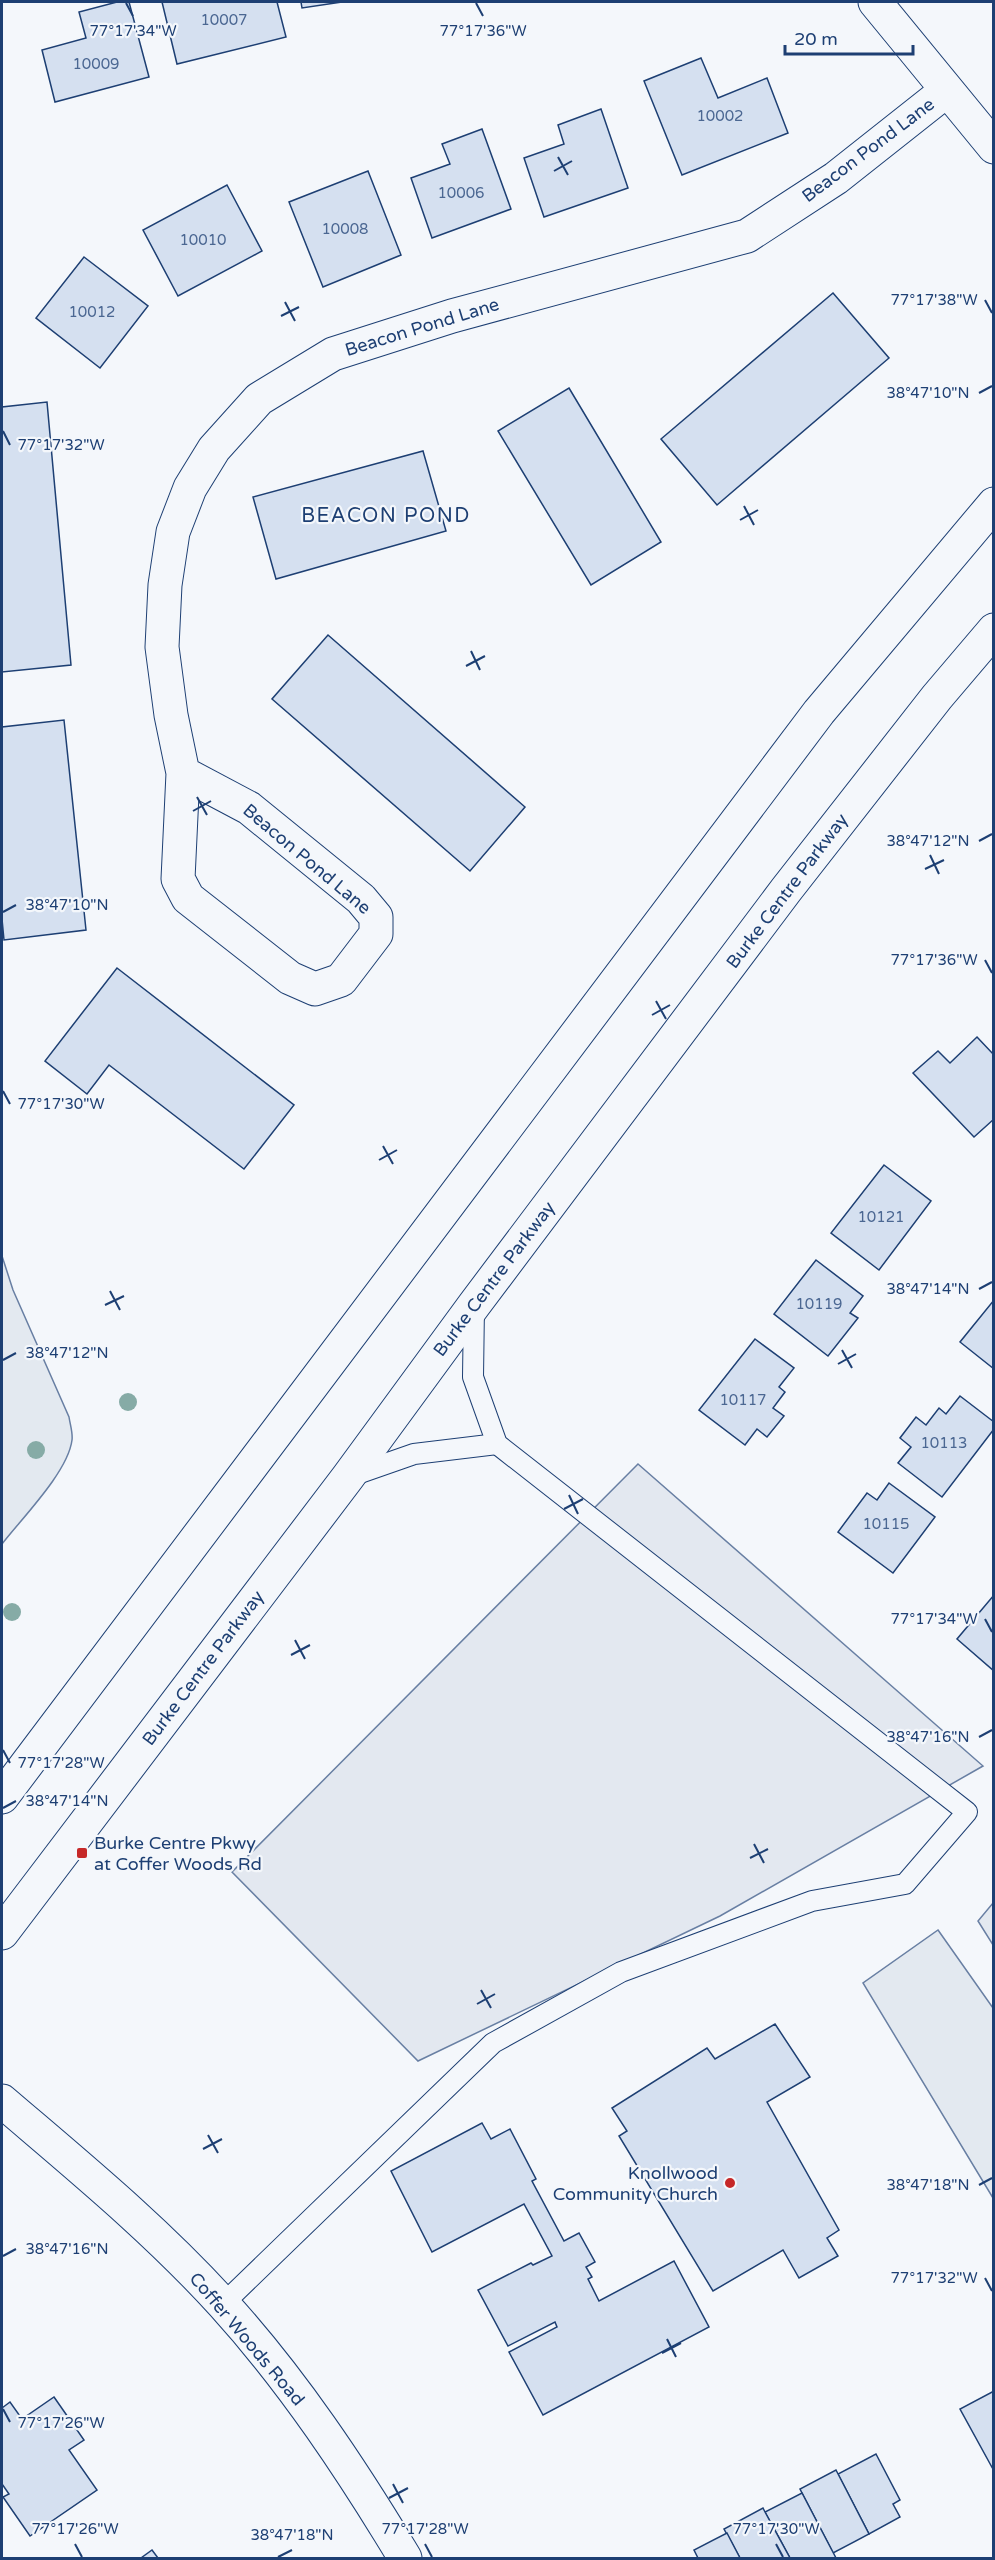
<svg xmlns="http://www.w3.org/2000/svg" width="995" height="2560" viewBox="0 0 995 2560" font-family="'Varela Round',sans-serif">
<rect width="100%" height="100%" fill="#f4f7fb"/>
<g fill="#e3e9f0" stroke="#687fa3" stroke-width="1.5">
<path d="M 2,1256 L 13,1290 L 69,1417 C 70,1424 73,1433 72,1440 C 68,1472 22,1518 2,1544 Z"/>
<path d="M 993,1903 L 993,1945 L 978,1921 Z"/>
<path d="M 938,1930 L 993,2008 L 993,2198 L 863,1983 Z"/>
</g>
<path fill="#e3e8f0" stroke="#687fa3" stroke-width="1.5" d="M 638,1464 L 983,1766 L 720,1916 L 418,2061 L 232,1872 Z"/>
<g fill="#d5e0f0" stroke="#1d3f73" stroke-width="1.5">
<path d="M 117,2 L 129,2 L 149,77 L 55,102 L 42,50 L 86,38 L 79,12 Z"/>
<path d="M 162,2 L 277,2 L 286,37 L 177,64 Z"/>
<path d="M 301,2 L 342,2 L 302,8 Z"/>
<path d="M 701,58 L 718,98 L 767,78 L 788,133 L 682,175 L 644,81 Z"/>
<path d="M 601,109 L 628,188 L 544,217 L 524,158 L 564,144 L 558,125 Z"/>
<path d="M 482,129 L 511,209 L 432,238 L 411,178 L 450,164 L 442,144 Z"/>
<path d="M 368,171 L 401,255 L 323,287 L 289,202 Z"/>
<path d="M 227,185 L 262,251 L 178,296 L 143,230 Z"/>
<path d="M 84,257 L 148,306 L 100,368 L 36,318 Z"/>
<path d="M 833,293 L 889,358 L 717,505 L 661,439 Z"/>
<path d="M 569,388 L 661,542 L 591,585 L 498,431 Z"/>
<path d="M 47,402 L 71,665 L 2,672 L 2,407 Z"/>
<path d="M 423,451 L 446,531 L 276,579 L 253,497 Z"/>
<path d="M 328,635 L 525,807 L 470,871 L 272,699 Z"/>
<path d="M 64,720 L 86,930 L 4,940 L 2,919 L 2,727 Z"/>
<path d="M 117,968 L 294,1105 L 244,1169 L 109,1065 L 87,1094 L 45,1061 Z"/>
<path d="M 977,1037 L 994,1055 L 994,1119 L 974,1137 L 913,1073 L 938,1051 L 950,1063 Z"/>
<path d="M 884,1165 L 931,1201 L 879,1270 L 831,1233 Z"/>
<path d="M 816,1260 L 863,1296 L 850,1313 L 858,1318 L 828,1356 L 774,1314 Z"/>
<path d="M 994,1300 L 994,1369 L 960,1342 Z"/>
<path d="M 755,1339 L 794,1368 L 779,1387 L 785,1392 L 773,1408 L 784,1416 L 767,1437 L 757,1429 L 745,1445 L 699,1410 Z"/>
<path d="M 960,1396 L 994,1422 L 994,1429 L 942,1497 L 898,1463 L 911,1447 L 900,1438 L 916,1417 L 926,1425 L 939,1408 L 946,1414 Z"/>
<path d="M 889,1483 L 935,1517 L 893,1573 L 838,1532 L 867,1493 L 877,1500 Z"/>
<path d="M 994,1595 L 994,1671 L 957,1639 Z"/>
<path d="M 775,2024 L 810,2077 L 767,2102 L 839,2230 L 827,2238 L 838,2256 L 799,2278 L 783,2250 L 713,2291 L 619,2136 L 627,2131 L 612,2108 L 707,2048 L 715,2059 Z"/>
<path d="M 482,2123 L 491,2139 L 510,2129 L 536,2179 L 532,2181 L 564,2241 L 579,2233 L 595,2262 L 586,2267 L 592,2277 L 588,2279 L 599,2301 L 674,2261 L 709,2327 L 543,2415 L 509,2352 L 557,2327 L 555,2322 L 508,2346 L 478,2290 L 531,2263 L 533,2265 L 552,2256 L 524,2204 L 432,2252 L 391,2171 Z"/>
<path d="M 994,2391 L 994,2471 L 960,2409 Z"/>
<path d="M 54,2397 L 84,2440 L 69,2450 L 97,2490 L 30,2536 L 3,2497 L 9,2494 L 2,2484 L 2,2408 L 10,2402 L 22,2419 Z"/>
<path d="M 876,2454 L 900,2500 L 893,2504 L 900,2517 L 869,2534 L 838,2474 Z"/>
<path d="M 836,2470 L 869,2534 L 833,2553 L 800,2489 Z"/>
<path d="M 802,2493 L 836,2558 L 790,2558 L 765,2512 Z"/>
<path d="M 763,2508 L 765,2512 L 790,2558 L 740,2558 L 724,2529 Z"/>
<path d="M 727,2533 L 740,2558 L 698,2558 L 694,2550 Z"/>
<path d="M 152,2550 L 158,2558 L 141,2558 Z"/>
</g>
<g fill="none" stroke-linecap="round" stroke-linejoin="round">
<defs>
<g id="service">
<path d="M 351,1476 L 414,1454 L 497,1444"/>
<path d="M 223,2304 L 493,2043 L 621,1972 L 812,1901 L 905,1884 L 967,1812 L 497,1444 L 473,1377 L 474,1306"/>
</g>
<g id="minor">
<path d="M 875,2 L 994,147"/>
<path d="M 183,773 L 249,808 L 361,899 L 376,917 L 376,934 L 341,980 L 315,989 L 290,978 L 188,898 L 178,879 L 183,773 L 171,715 L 162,647 L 165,585 L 173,532 L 190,488 L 214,449 L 259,399 L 333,354 L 452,316 L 747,236 L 836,178 L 946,91"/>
</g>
<path id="tertiary" d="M 2,2101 C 78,2166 155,2229 223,2304 C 293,2381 352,2470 405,2558"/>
<g id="secondary">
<path d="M 2,1797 L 819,712 L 994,504"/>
<path d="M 2,1933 L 348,1477 L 474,1305 L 786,890 L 937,697 L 994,630"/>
</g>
</defs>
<use href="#service" stroke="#1d3f73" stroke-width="22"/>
<use href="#minor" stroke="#1d3f73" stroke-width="35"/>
<use href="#tertiary" stroke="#1d3f73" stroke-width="35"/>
<use href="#secondary" stroke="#1d3f73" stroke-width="35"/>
<use href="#service" stroke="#f4f7fb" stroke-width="20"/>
<use href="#minor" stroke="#f4f7fb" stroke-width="33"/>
<use href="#tertiary" stroke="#f4f7fb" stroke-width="33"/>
<use href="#secondary" stroke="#f4f7fb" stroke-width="33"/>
</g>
<g fill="#86aba6">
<circle cx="128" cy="1402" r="9"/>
<circle cx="36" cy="1450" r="9"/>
<circle cx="12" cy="1612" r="9"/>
</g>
<path fill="none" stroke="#1d3f73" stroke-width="2" d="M 126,3 L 133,16M 476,3 L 483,16M 558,157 L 568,175M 554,171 L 572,161M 985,300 L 992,313M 285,302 L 295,321M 281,316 L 299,307M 979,393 L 992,386M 3,431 L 10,445M 744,506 L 754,525M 740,520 L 758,510M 471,651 L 480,670M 466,666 L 485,656M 197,797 L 207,815M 193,811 L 211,801M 979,841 L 992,834M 930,855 L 939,874M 925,869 L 944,860M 3,912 L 16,905M 985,960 L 992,973M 656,1001 L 666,1019M 652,1015 L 670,1005M 3,1091 L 10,1104M 383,1146 L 393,1164M 379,1160 L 397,1150M 979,1289 L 992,1282M 110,1291 L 120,1310M 105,1305 L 124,1296M 842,1350 L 852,1368M 3,1360 L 16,1353M 838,1364 L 856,1354M 569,1495 L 578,1514M 564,1509 L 583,1499M 985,1619 L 992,1632M 295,1640 L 305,1659M 291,1655 L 310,1645M 979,1737 L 992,1730M 3,1750 L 10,1763M 3,1808 L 16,1801M 754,1844 L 764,1863M 750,1858 L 768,1849M 481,1990 L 491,2008M 477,2004 L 495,1994M 208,2135 L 218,2153M 203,2149 L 222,2139M 979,2185 L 992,2178M 3,2256 L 16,2249M 985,2278 L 992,2291M 667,2339 L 676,2357M 662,2353 L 681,2343M 3,2409 L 10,2422M 393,2484 L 403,2503M 389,2498 L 408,2488M 75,2544 L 82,2557M 425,2544 L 432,2557M 776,2544 L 783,2557M 278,2557 L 292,2550"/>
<g fill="#c62828" stroke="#f4f7fb" stroke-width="2">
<rect x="76" y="1847" width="12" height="12" rx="3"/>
<circle cx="730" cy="2183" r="6"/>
</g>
<g text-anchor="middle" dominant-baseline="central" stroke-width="4.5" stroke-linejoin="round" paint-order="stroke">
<g font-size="15" fill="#4b6792">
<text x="224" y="20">10007</text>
<text x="96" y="64">10009</text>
<text x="720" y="116">10002</text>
<text x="461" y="193">10006</text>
<text x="345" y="229">10008</text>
<text x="203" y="240">10010</text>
<text x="92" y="312">10012</text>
<text x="881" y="1217">10121</text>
<text x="819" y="1304">10119</text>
<text x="743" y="1400">10117</text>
<text x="944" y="1443">10113</text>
<text x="886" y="1524">10115</text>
</g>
<g font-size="18" fill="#1d3f73" stroke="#f4f7fb">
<text transform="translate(868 150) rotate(-37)">Beacon Pond Lane</text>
<text transform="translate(422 327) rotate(-17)">Beacon Pond Lane</text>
<text transform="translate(307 859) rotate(40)">Beacon Pond Lane</text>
<text transform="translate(787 891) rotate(-53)">Burke Centre Parkway</text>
<text transform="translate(494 1279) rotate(-53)">Burke Centre Parkway</text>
<text transform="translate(203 1668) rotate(-53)">Burke Centre Parkway</text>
<text transform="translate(247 2339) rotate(50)">Coffer Woods Road</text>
</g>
<g font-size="18" fill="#1d3f73" stroke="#f4f7fb" text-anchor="start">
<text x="94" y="1843">Burke Centre Pkwy<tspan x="94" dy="21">at Coffer Woods Rd</tspan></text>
<text x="718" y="2173" text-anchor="end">Knollwood<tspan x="718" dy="21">Community Church</tspan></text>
</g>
<g font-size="20" letter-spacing="1.5" fill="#1d3f73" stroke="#f4f7fb">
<text x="386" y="516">BEACON POND</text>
</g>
</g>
<g font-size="15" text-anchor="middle" fill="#1d3f73" stroke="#f4f7fb" stroke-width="4.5" stroke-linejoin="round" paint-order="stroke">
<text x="483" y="36">77°17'36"W</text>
<text x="133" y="36">77°17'34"W</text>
<text x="934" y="305">77°17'38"W</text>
<text x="928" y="398">38°47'10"N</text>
<text x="61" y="450">77°17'32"W</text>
<text x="928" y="846">38°47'12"N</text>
<text x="67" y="910">38°47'10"N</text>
<text x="934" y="965">77°17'36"W</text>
<text x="61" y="1109">77°17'30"W</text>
<text x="928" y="1294">38°47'14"N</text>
<text x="67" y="1358">38°47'12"N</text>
<text x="934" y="1624">77°17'34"W</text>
<text x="928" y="1742">38°47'16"N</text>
<text x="61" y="1768">77°17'28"W</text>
<text x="67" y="1806">38°47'14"N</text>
<text x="928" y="2190">38°47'18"N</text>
<text x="67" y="2254">38°47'16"N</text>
<text x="934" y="2283">77°17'32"W</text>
<text x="61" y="2428">77°17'26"W</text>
<text x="75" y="2534">77°17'26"W</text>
<text x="425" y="2534">77°17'28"W</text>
<text x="776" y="2534">77°17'30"W</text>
<text x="292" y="2540">38°47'18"N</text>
</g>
<rect width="995" height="2560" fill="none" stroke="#1d3f73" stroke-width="6"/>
<path d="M785 45v9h128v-9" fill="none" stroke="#1d3f73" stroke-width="3"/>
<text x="794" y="45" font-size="18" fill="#1d3f73" stroke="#f4f7fb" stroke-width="4.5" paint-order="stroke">20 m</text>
</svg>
